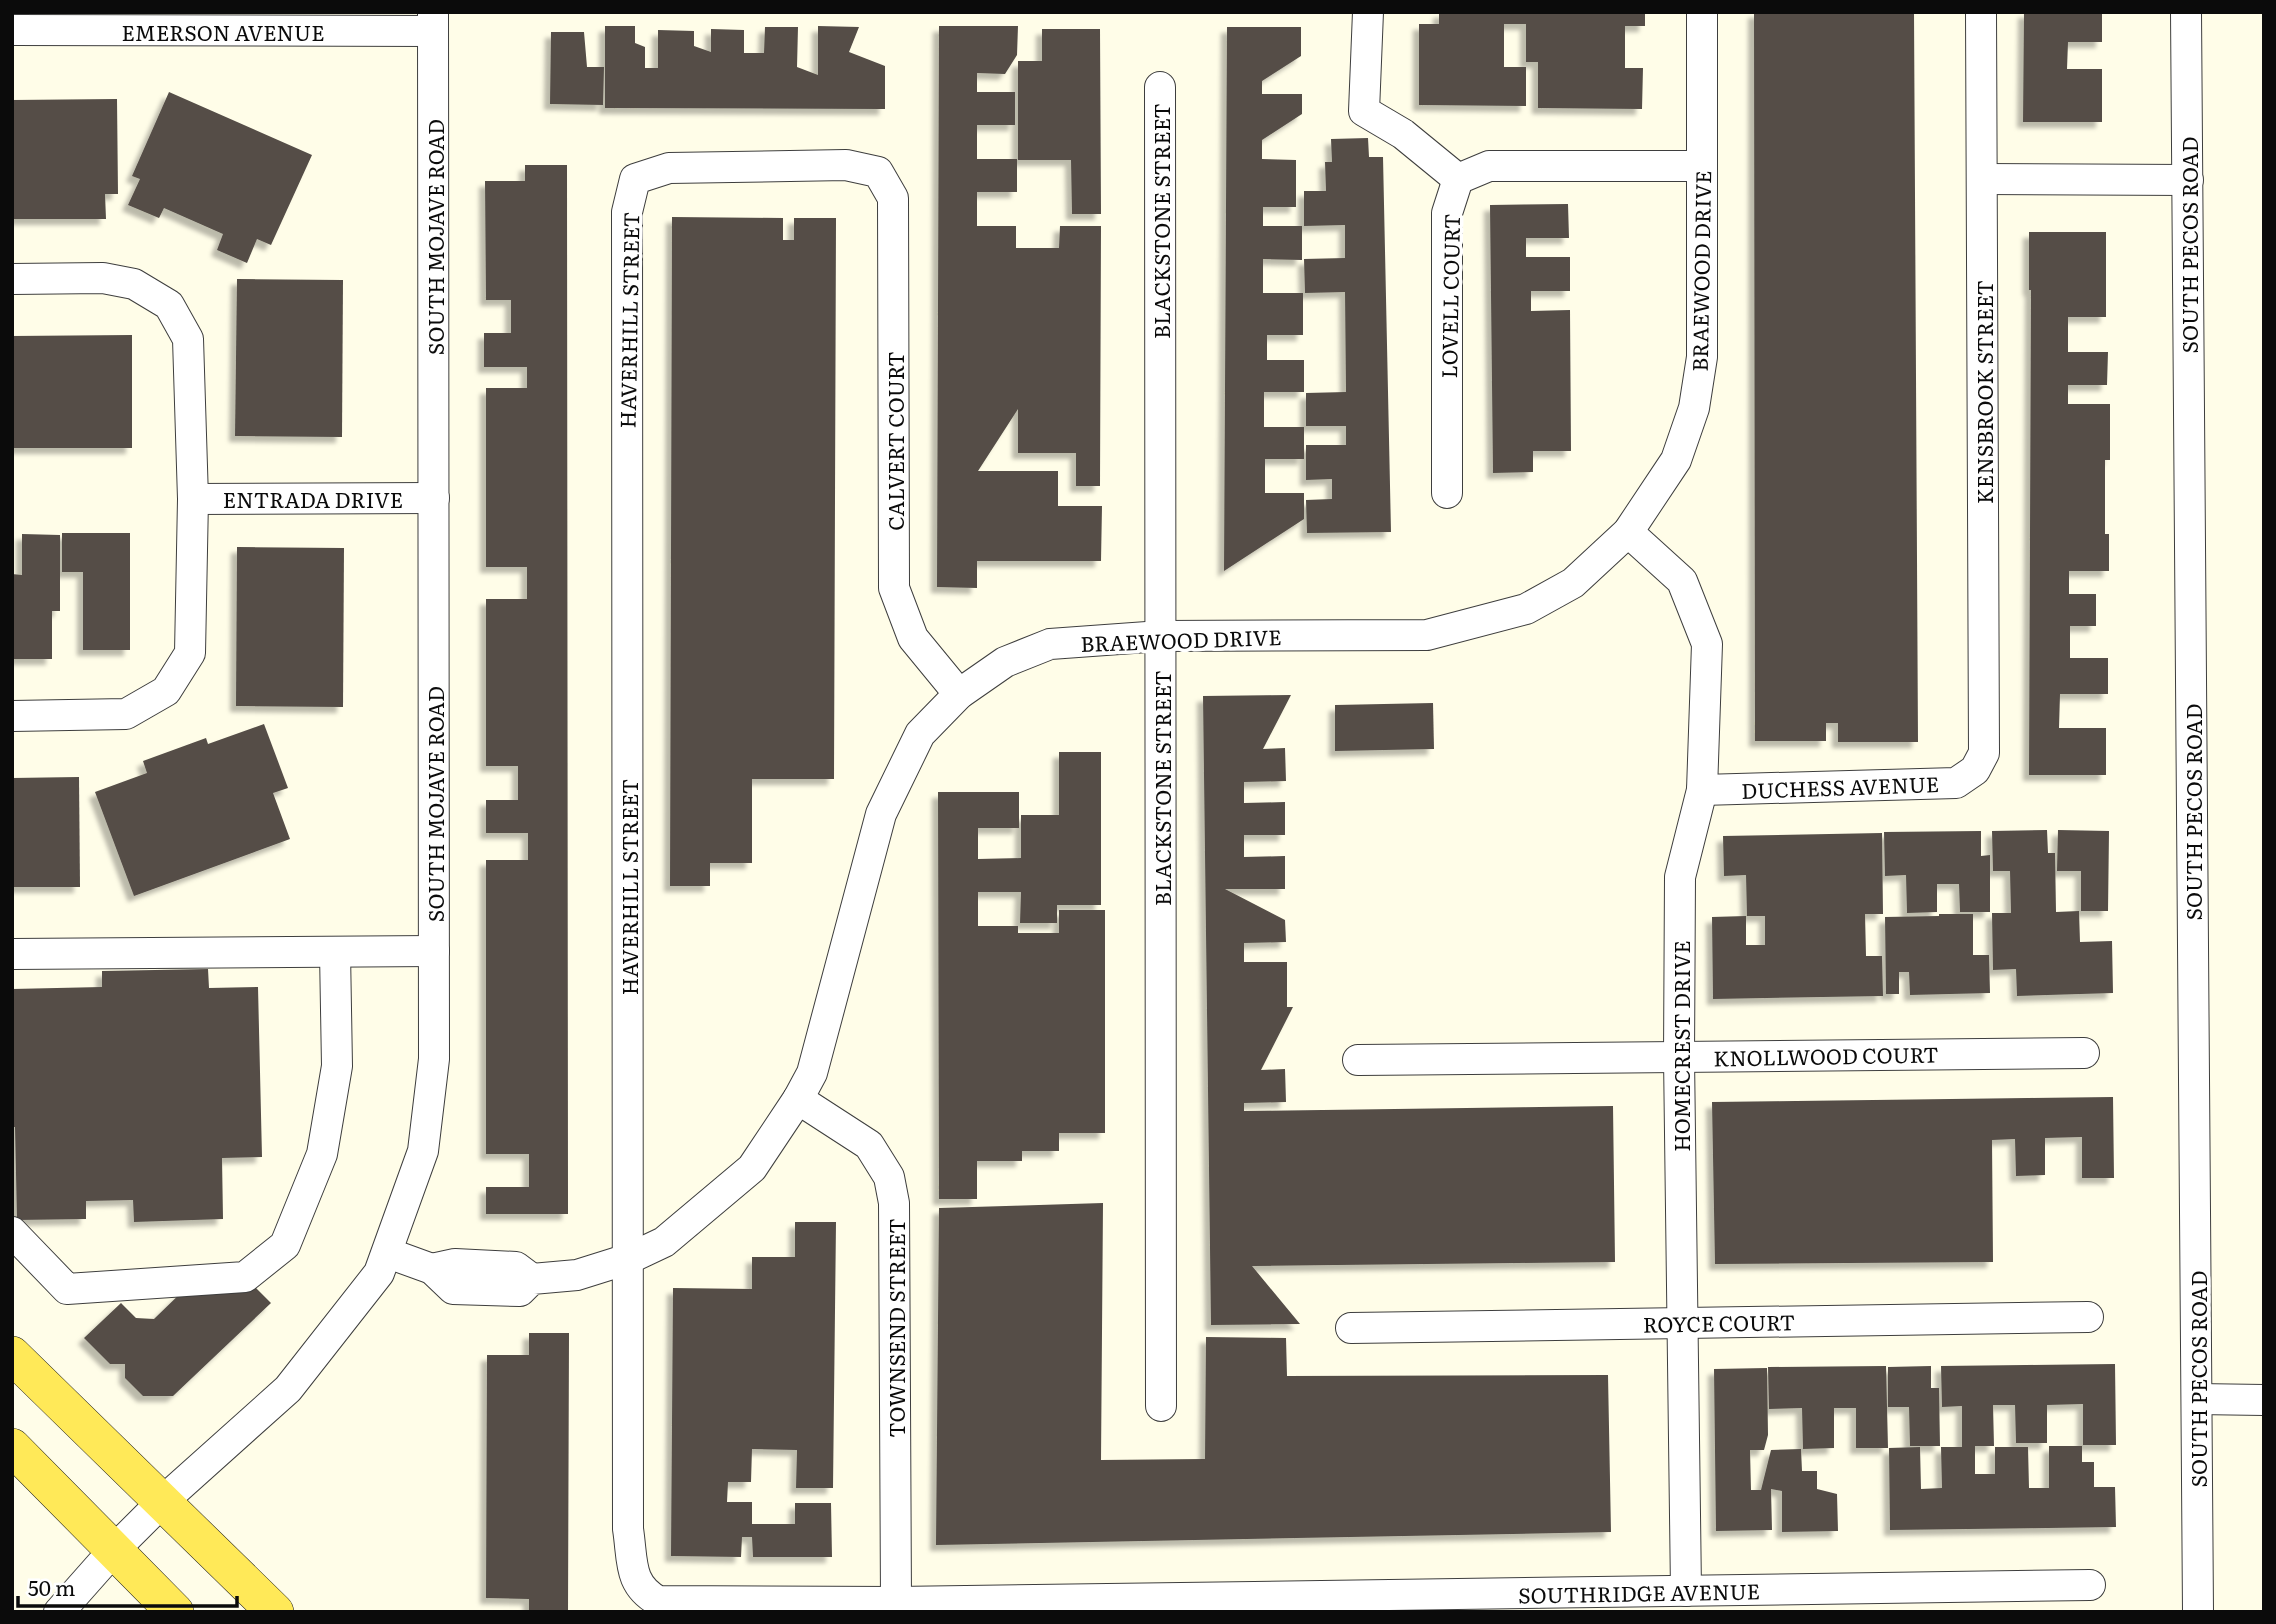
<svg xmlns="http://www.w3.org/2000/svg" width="2276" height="1624" viewBox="0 0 2276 1624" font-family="Literata,serif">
<defs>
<filter id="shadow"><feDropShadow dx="-6" dy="6" stdDeviation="2" flood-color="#0004"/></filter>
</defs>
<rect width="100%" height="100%" fill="#fffde8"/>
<g fill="#544d47" filter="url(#shadow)">
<path d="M 1439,12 L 1645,12 L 1645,26 L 1625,26 L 1625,68 L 1643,68 L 1642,109 L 1538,108 L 1538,62 L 1526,62 L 1526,24 L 1504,24 L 1504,67 L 1526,67 L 1526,106 L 1419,105 L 1419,24 L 1439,24 Z"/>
<path d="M 1754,12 L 1914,12 L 1918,742 L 1838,742 L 1838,723 L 1826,723 L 1826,741 L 1755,741 Z"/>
<path d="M 2024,12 L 2102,12 L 2102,42 L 2068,42 L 2067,69 L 2102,69 L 2102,122 L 2023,122 Z"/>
<path d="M 605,26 L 635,26 L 635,43 L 645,47 L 645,68 L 658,68 L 658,30 L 694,31 L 694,46 L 711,52 L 711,29 L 744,30 L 744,53 L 764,53 L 765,27 L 798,27 L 797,67 L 818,75 L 818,26 L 859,27 L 849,52 L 885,66 L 885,109 L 605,108 Z"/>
<path d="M 939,26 L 1018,26 L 1017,55 L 1005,74 L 977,73 L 977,92 L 1015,92 L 1015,125 L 977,125 L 977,159 L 1017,159 L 1017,192 L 977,192 L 977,226 L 1016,226 L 1016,248 L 1059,248 L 1060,226 L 1101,226 L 1100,486 L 1076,486 L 1076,453 L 1018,453 L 1018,409 L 978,471 L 1058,471 L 1058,506 L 1102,506 L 1101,561 L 977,561 L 977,588 L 937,587 Z"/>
<path d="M 1227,27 L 1301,27 L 1301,56 L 1262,81 L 1262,94 L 1302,94 L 1302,114 L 1262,140 L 1262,159 L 1296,160 L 1296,207 L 1263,207 L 1263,226 L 1302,226 L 1302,260 L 1263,259 L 1263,293 L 1303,293 L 1303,335 L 1267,335 L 1267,360 L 1304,360 L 1304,392 L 1264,392 L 1264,427 L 1304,427 L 1304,459 L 1265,459 L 1265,493 L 1304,493 L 1304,519 L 1224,571 Z"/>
<path d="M 1042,29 L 1100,29 L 1101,214 L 1072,214 L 1071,160 L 1018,160 L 1018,61 L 1042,61 Z"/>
<path d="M 551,32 L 584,32 L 587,67 L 604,67 L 603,105 L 550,104 Z"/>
<path d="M 169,92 L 312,155 L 271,245 L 257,239 L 247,263 L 217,250 L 223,234 L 164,208 L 159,218 L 128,205 L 140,179 L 132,176 Z"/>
<path d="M 117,99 L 118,194 L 105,194 L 106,219 L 12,219 L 12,100 Z"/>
<path d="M 1368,138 L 1369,157 L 1383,157 L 1391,532 L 1307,533 L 1306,500 L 1332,499 L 1332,479 L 1306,480 L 1306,445 L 1346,445 L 1346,426 L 1306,426 L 1306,393 L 1346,392 L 1345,292 L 1305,293 L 1304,259 L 1345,258 L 1345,225 L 1304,226 L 1304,191 L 1326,191 L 1325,162 L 1332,162 L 1331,139 Z"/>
<path d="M 525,165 L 567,165 L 568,1214 L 486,1214 L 486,1187 L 529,1187 L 529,1154 L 486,1154 L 486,860 L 528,860 L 528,833 L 486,833 L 486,800 L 518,800 L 518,766 L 486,766 L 486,599 L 527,599 L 527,567 L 486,567 L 486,388 L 527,388 L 527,367 L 484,367 L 484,333 L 511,333 L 511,300 L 486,300 L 485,181 L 525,181 Z"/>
<path d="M 1568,204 L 1569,238 L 1526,238 L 1526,257 L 1570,257 L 1570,291 L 1531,291 L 1531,311 L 1570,310 L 1571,451 L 1533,451 L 1533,472 L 1493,473 L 1490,205 Z"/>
<path d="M 672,217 L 783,218 L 783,240 L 794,240 L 794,218 L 836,218 L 834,779 L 752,779 L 752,863 L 710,863 L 710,886 L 670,886 Z"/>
<path d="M 2029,232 L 2106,232 L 2106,317 L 2068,317 L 2068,352 L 2108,352 L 2107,385 L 2068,385 L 2068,404 L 2110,404 L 2110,460 L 2105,460 L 2105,534 L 2109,534 L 2109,571 L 2069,571 L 2069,594 L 2096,594 L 2096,626 L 2070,626 L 2070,658 L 2108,658 L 2108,694 L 2060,694 L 2059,728 L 2106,728 L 2106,775 L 2029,775 L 2031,290 L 2029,290 Z"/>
<path d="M 237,279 L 343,280 L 342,437 L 235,436 Z"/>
<path d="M 132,335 L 132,448 L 12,448 L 12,336 Z"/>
<path d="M 62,533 L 130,533 L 130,650 L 83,650 L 83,572 L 62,572 Z"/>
<path d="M 22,534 L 60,535 L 60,611 L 52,611 L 52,659 L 12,659 L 12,574 L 22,575 Z"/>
<path d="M 237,547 L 344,548 L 343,707 L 236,706 Z"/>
<path d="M 1291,695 L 1263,749 L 1285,748 L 1286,781 L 1244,782 L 1244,803 L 1285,802 L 1285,835 L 1244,835 L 1244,857 L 1285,856 L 1285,889 L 1225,889 L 1285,920 L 1286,942 L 1244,943 L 1244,962 L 1287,962 L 1287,1007 L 1293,1007 L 1261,1070 L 1285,1069 L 1286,1102 L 1244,1103 L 1244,1111 L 1613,1106 L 1615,1262 L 1252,1266 L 1300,1324 L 1211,1325 L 1203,696 Z"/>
<path d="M 1433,703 L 1434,749 L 1335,751 L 1335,705 Z"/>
<path d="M 264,724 L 288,788 L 273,793 L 290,839 L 134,896 L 95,792 L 147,773 L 143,761 L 206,738 L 208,744 Z"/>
<path d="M 1059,752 L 1101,752 L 1101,905 L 1057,905 L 1057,923 L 1020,923 L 1021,892 L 978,892 L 978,926 L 1018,926 L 1018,933 L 1059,933 L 1059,910 L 1105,910 L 1105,1133 L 1059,1133 L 1059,1151 L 1022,1151 L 1022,1161 L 977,1161 L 977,1199 L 939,1199 L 938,792 L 1019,792 L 1019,828 L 978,828 L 978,859 L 1021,858 L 1021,815 L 1059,815 Z"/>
<path d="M 79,777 L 80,887 L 12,887 L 12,778 Z"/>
<path d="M 2047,830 L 2048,853 L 2055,853 L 2056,912 L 2079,911 L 2080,942 L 2112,941 L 2113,993 L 2017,996 L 2016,969 L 1993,970 L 1992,913 L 2011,913 L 2010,871 L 1993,871 L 1992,831 Z"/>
<path d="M 2058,830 L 2109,831 L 2108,911 L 2081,911 L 2081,871 L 2057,871 Z"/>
<path d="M 1981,831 L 1981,856 L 1990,855 L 1990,912 L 1960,912 L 1959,884 L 1937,884 L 1937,912 L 1907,913 L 1906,875 L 1885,876 L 1884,832 Z"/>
<path d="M 1882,833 L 1883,914 L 1865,914 L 1866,956 L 1882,956 L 1883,996 L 1713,999 L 1712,917 L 1746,916 L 1746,945 L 1765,945 L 1765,916 L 1747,916 L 1746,875 L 1724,876 L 1723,836 Z"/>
<path d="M 1939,914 L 1973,914 L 1973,955 L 1989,955 L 1990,993 L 1910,995 L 1909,972 L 1899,972 L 1899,994 L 1886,994 L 1885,917 L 1939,916 Z"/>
<path d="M 208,969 L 209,988 L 258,987 L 262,1157 L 222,1158 L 223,1219 L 134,1222 L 133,1200 L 86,1201 L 86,1219 L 17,1220 L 15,1127 L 12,1127 L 12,989 L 102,987 L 102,971 Z"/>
<path d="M 2113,1097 L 2114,1178 L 2082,1178 L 2082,1137 L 2045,1138 L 2045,1175 L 2016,1176 L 2015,1139 L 1992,1140 L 1993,1262 L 1715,1264 L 1712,1102 Z"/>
<path d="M 1103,1203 L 1101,1460 L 1205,1459 L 1206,1337 L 1286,1338 L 1287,1376 L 1608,1375 L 1611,1532 L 936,1545 L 939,1208 Z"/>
<path d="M 795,1222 L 836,1222 L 833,1488 L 796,1488 L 797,1450 L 752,1449 L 751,1482 L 728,1482 L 727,1502 L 752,1502 L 752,1524 L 795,1524 L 795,1503 L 831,1503 L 832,1557 L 753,1557 L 752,1537 L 742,1537 L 741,1557 L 671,1556 L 673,1288 L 752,1289 L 752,1257 L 795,1257 Z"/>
<path d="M 187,1287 L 256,1288 L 271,1303 L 173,1396 L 143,1396 L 125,1378 L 125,1364 L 110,1364 L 84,1338 L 121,1303 L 136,1318 L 154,1319 Z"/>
<path d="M 529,1333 L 569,1333 L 568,1612 L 529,1612 L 529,1599 L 486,1598 L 487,1355 L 529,1355 Z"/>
<path d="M 2115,1364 L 2116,1445 L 2083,1445 L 2083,1404 L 2047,1405 L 2047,1443 L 2016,1443 L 2015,1405 L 1993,1405 L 1994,1446 L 1975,1446 L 1975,1474 L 1995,1474 L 1995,1447 L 2028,1447 L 2029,1488 L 2049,1488 L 2049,1446 L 2082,1446 L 2082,1462 L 2094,1462 L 2094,1487 L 2115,1487 L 2116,1527 L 1890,1530 L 1889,1448 L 1920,1447 L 1921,1489 L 1942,1488 L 1941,1447 L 1962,1447 L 1962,1406 L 1942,1407 L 1941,1366 Z"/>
<path d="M 1886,1366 L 1888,1448 L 1856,1448 L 1856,1408 L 1834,1408 L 1834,1448 L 1803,1449 L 1802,1408 L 1769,1409 L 1768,1367 Z"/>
<path d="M 1931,1366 L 1931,1388 L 1939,1388 L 1940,1446 L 1910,1446 L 1909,1407 L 1888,1407 L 1888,1367 Z"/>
<path d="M 1767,1368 L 1768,1435 L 1764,1450 L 1750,1450 L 1751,1490 L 1761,1490 L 1771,1450 L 1801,1449 L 1802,1471 L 1817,1471 L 1817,1489 L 1837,1494 L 1838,1531 L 1782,1532 L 1782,1491 L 1771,1489 L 1772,1530 L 1716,1531 L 1714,1369 Z"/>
</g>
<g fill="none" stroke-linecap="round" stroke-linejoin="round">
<defs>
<g id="minor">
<path d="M 1368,12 L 1364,111 L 1403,134 L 1458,179"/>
<path d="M 2186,12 L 2198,1612"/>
<path d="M 12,30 L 433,31"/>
<path d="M 1160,87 L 1161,1406"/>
<path d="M 1982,179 L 2188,180"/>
<path d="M 12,279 L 103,278 L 134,284 L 169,305 L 188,339 L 193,499 L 190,653 L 166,691 L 126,714 L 12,716"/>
<path d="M 1447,493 L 1447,213 L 1458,179 L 1489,166 L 1702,166"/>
<path d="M 193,499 L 434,498"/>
<path d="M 1628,532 L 1682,581 L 1707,644 L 1702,790 L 1680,877 L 1679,1057 L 1686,1591"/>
<path d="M 959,694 L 913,638 L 894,588 L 893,198 L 878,172 L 846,165 L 669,168 L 635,179 L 627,212 L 628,1529 C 633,1561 628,1584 658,1601 L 896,1602 L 2090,1585"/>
<path d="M 1702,790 L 1956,783 L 1975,770 L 1984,753 L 1981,12"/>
<path d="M 12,954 L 434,951"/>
<path d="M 1358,1060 L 2084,1053"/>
<path d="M 798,1099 L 869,1145 L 889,1177 L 894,1203 L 896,1602"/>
<path d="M 12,1232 L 67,1289 L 245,1277 L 285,1245 L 322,1154 L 337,1066 L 335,952"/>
<path d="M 388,1253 L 432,1269 L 453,1289 L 520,1291 L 532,1279 L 577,1275 L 628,1259 L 664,1242 L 752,1168 L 798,1099 L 812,1073 L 881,814 L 920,734 L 959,694 L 1005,662 L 1050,644 L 1161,636 L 1427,635 L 1526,609 L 1573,583 L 1628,532 L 1676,460 L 1694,408 L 1702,357 L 1702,12"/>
<path d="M 432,1269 L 455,1264 L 516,1267 L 532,1279"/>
<path d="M 1351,1328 L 2088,1317"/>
<path d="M 2197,1399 L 2264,1400"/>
<path d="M 59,1612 L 113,1551 L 163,1501 L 288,1389 L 379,1273 L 423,1151 L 434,1059 L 433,12"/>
</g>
<g id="major">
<path d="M 12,1355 L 275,1612"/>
<path d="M 12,1447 L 175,1612"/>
</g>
</defs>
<use href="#minor" stroke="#3e3e3e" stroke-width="32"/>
<use href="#major" stroke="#1c1c1c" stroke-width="38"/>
<use href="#minor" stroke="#fff" stroke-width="30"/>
<use href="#major" stroke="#ffe958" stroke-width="37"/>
</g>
<g text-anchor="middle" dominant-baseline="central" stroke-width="7" stroke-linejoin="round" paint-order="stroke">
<g font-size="21" fill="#0b0b0b" stroke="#fff">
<text x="223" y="31">EMERSON AVENUE</text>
<text transform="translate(1160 221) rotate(-90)">BLACKSTONE STREET</text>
<text transform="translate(434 237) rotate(-90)">SOUTH MOJAVE ROAD</text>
<text transform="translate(2188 245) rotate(-90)">SOUTH PECOS ROAD</text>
<text transform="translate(1700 271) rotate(-89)">BRAEWOOD DRIVE</text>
<text transform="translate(1449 296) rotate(-89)">LOVELL COURT</text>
<text transform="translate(628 320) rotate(-89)">HAVERHILL STREET</text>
<text transform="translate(1983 392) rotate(-90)">KENSBROOK STREET</text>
<text transform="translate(894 441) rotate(-90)">CALVERT COURT</text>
<text x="313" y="498">ENTRADA DRIVE</text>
<text transform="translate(1181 639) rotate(-2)">BRAEWOOD DRIVE</text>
<text transform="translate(1840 786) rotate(-2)">DUCHESS AVENUE</text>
<text transform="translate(1161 788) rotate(-90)">BLACKSTONE STREET</text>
<text transform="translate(434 804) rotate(-90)">SOUTH MOJAVE ROAD</text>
<text transform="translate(2192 812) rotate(-90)">SOUTH PECOS ROAD</text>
<text transform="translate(628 887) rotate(-90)">HAVERHILL STREET</text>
<text transform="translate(1680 1046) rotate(-90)">HOMECREST DRIVE</text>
<text transform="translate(1826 1055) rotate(-1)">KNOLLWOOD COURT</text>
<text transform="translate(1719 1322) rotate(-1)">ROYCE COURT</text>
<text transform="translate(895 1328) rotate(-90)">TOWNSEND STREET</text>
<text transform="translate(2197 1379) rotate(-90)">SOUTH PECOS ROAD</text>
<text transform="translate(1639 1592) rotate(-1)">SOUTHRIDGE AVENUE</text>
</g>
</g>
<rect width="2276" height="1624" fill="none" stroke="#0b0b0b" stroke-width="28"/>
<path d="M18 1596v10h219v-10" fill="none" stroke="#0b0b0b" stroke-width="3.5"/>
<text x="28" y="1596" font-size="21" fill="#0b0b0b" stroke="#ffffff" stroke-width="5" paint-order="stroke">50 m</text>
</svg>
